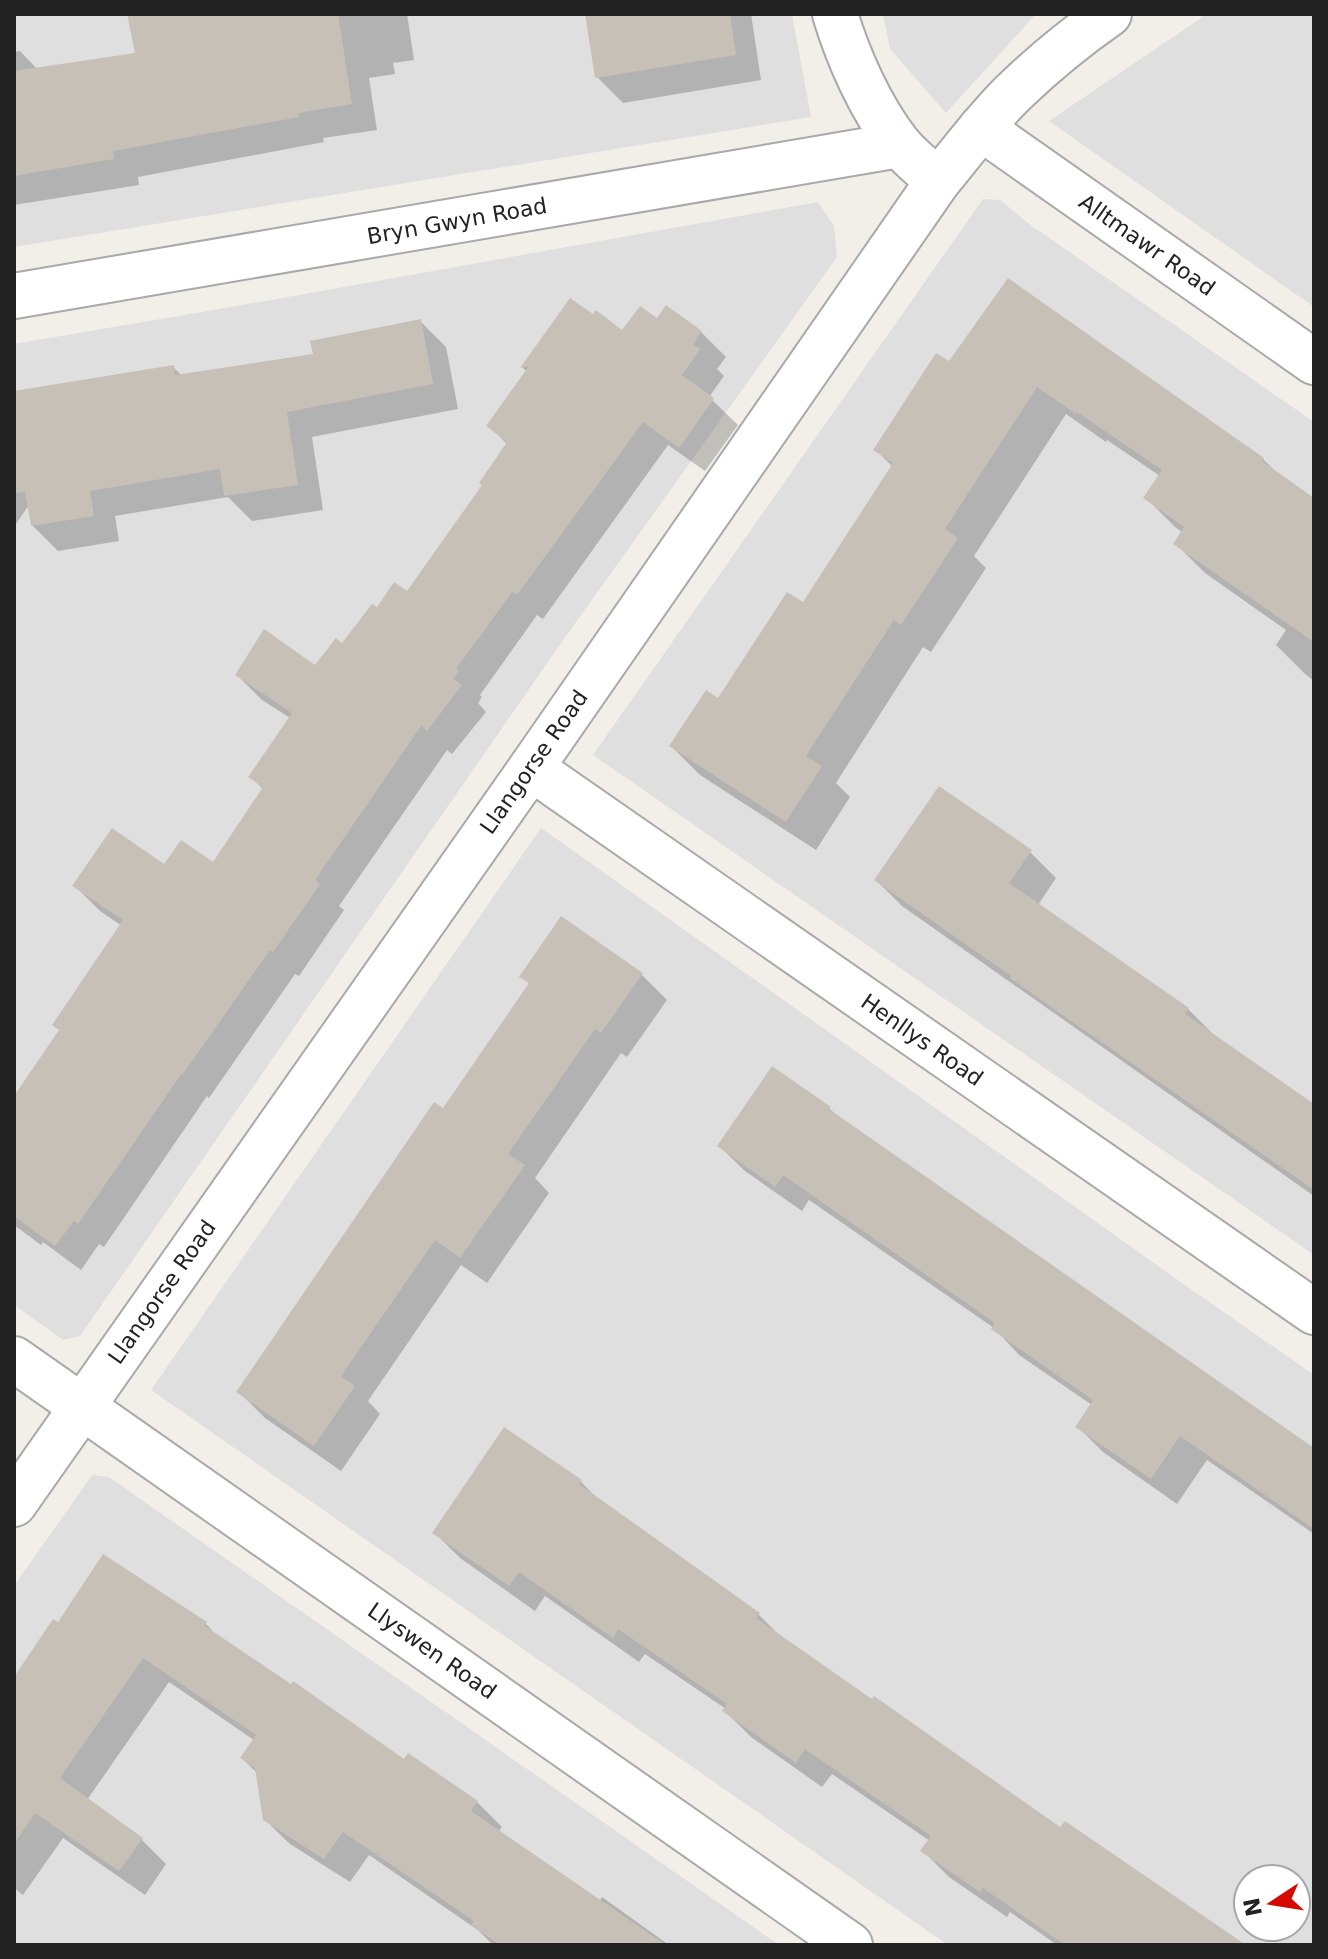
<svg xmlns="http://www.w3.org/2000/svg" width="1328" height="1959" viewBox="0 0 1328 1959" font-family="'DejaVu Sans',sans-serif">
<rect width="100%" height="100%" fill="#f2efe8"/>
<g fill="#e0dfdf" fill-rule="evenodd">
<path d="M 14,14 L 792,14 L 811,117 L 14,247 Z"/>
<path d="M 883,14 L 1036,14 L 946,113 L 890,49 Z"/>
<path d="M 1207,14 L 1314,14 L 1314,307 L 1049,121 Z"/>
<path d="M 983,199 L 1000,200 L 1032,226 L 1314,422 L 1314,1255 L 593,755 Z"/>
<path d="M 818,202 L 834,226 L 837,257 L 566,636 L 80,1336 L 63,1340 L 14,1305 L 14,344 L 237,306 Z"/>
<path d="M 541,828 L 1185,1285 L 1314,1375 L 1314,1945 L 948,1945 L 151,1390 ZM 1248,1879 L 1296,1879 L 1296,1927 L 1248,1927 Z"/>
<path d="M 92,1475 L 109,1477 L 779,1945 L 14,1945 L 14,1586 Z"/>
</g>
<g fill="#0003">
<path d="M 143,14 L 407,14 L 414,60 L 393,63 L 395,74 L 369,78 L 377,130 L 323,138 L 324,142 L 138,177 L 139,185 L 14,205 L 14,52 L 20,51 L 38,70 L 137,55 Z"/>
<path d="M 587,14 L 751,14 L 761,80 L 623,103 L 597,77 Z"/>
<path d="M 1008,281 L 1263,459 L 1280,476 L 1314,500 L 1314,681 L 1305,674 L 1276,645 L 1286,630 L 1205,573 L 1176,544 L 1183,533 L 1174,526 L 1145,497 L 1160,476 L 1107,440 L 1106,442 L 1066,414 L 974,556 L 986,568 L 931,652 L 923,647 L 836,783 L 850,797 L 816,850 L 700,775 L 671,746 L 719,701 L 804,605 L 893,467 L 876,450 L 949,364 Z"/>
<path d="M 420,321 L 446,347 L 458,409 L 312,437 L 323,510 L 252,521 L 228,497 L 115,516 L 119,541 L 58,551 L 32,525 L 29,505 L 14,527 L 14,393 L 173,367 L 182,376 L 316,356 Z"/>
<path d="M 658,321 L 701,332 L 726,357 L 717,369 L 724,376 L 709,397 L 738,425 L 705,471 L 668,445 L 543,619 L 537,615 L 480,695 L 482,697 L 478,703 L 486,712 L 452,754 L 447,750 L 339,906 L 344,910 L 299,976 L 295,974 L 209,1098 L 207,1096 L 104,1247 L 99,1244 L 81,1270 L 43,1242 L 41,1245 L 14,1225 L 14,1099 L 61,1031 L 122,926 L 100,911 L 75,886 L 165,867 L 213,865 L 264,790 L 251,777 L 290,718 L 262,700 L 237,675 L 316,668 L 343,646 L 377,610 L 407,594 L 484,485 L 508,445 L 489,426 L 527,372 L 522,367 Z"/>
<path d="M 1030,852 L 1056,878 L 1038,905 L 1188,1009 L 1214,1035 L 1314,1106 L 1314,1196 L 902,906 L 876,880 Z"/>
<path d="M 641,974 L 667,1000 L 627,1057 L 621,1053 L 535,1178 L 549,1193 L 487,1283 L 461,1265 L 368,1401 L 380,1414 L 341,1471 L 265,1418 L 239,1392 L 443,1111 L 530,985 L 522,976 Z"/>
<path d="M 829,1108 L 842,1121 L 1314,1450 L 1314,1534 L 1207,1460 L 1177,1504 L 1103,1452 L 1078,1427 L 1092,1405 L 1019,1355 L 994,1328 L 809,1200 L 802,1211 L 745,1171 L 719,1146 Z"/>
<path d="M 505,1430 L 581,1482 L 601,1502 L 759,1615 L 785,1641 L 1061,1830 L 1240,1945 L 1057,1945 L 1010,1912 L 1007,1917 L 949,1877 L 923,1851 L 930,1841 L 832,1774 L 822,1787 L 751,1737 L 725,1711 L 726,1709 L 645,1654 L 639,1662 L 545,1596 L 535,1611 L 460,1558 L 434,1532 Z"/>
<path d="M 206,1624 L 221,1640 L 405,1761 L 477,1802 L 502,1827 L 498,1832 L 599,1902 L 602,1897 L 669,1945 L 493,1945 L 479,1931 L 369,1855 L 350,1882 L 290,1844 L 264,1819 L 257,1773 L 242,1758 L 254,1740 L 169,1682 L 87,1800 L 141,1839 L 166,1864 L 145,1895 L 63,1838 L 23,1895 L 14,1888 L 14,1681 L 59,1625 Z"/>
</g>
<g fill="#c7c0b7">
<path d="M 127,14 L 338,14 L 352,104 L 298,113 L 299,117 L 113,151 L 114,159 L 14,176 L 14,71 L 135,53 Z"/>
<path d="M 585,14 L 730,14 L 736,55 L 595,78 Z"/>
<path d="M 1008,278 L 1264,458 L 1262,461 L 1314,498 L 1314,642 L 1173,544 L 1184,527 L 1143,498 L 1162,470 L 1077,412 L 1076,414 L 1037,387 L 945,529 L 958,538 L 901,625 L 894,620 L 806,756 L 822,766 L 786,822 L 669,746 L 706,690 L 718,698 L 787,592 L 803,602 L 893,463 L 873,450 L 936,353 L 949,361 Z"/>
<path d="M 570,298 L 593,314 L 596,310 L 622,330 L 640,306 L 657,318 L 666,305 L 702,331 L 693,344 L 700,349 L 682,375 L 714,398 L 679,448 L 643,422 L 517,595 L 512,592 L 456,669 L 459,671 L 453,679 L 462,685 L 427,731 L 421,726 L 315,880 L 320,884 L 273,952 L 270,950 L 183,1074 L 182,1073 L 78,1224 L 74,1221 L 55,1246 L 14,1216 L 14,1096 L 59,1030 L 52,1025 L 123,920 L 72,886 L 112,828 L 164,864 L 181,840 L 213,862 L 263,787 L 248,777 L 292,713 L 235,675 L 264,629 L 315,665 L 336,638 L 342,643 L 372,604 L 377,607 L 394,582 L 407,591 L 482,485 L 479,483 L 507,442 L 486,426 L 529,366 L 520,368 Z"/>
<path d="M 421,319 L 433,384 L 287,412 L 298,485 L 224,496 L 220,469 L 90,491 L 94,516 L 31,526 L 25,492 L 14,493 L 14,391 L 174,365 L 175,375 L 313,354 L 310,341 Z"/>
<path d="M 939,786 L 1032,850 L 1009,883 L 1189,1008 L 1185,1014 L 1314,1104 L 1314,1190 L 1077,1025 L 1010,978 L 1011,976 L 874,880 Z"/>
<path d="M 561,916 L 643,973 L 601,1033 L 595,1029 L 508,1154 L 525,1165 L 460,1258 L 435,1240 L 341,1376 L 355,1386 L 314,1446 L 236,1392 L 434,1102 L 443,1108 L 529,983 L 519,977 Z"/>
<path d="M 772,1066 L 831,1107 L 829,1109 L 1314,1448 L 1314,1529 L 1180,1436 L 1151,1479 L 1075,1427 L 1093,1400 L 991,1329 L 995,1323 L 783,1175 L 775,1187 L 717,1146 Z"/>
<path d="M 504,1427 L 582,1480 L 579,1484 L 760,1613 L 756,1618 L 872,1699 L 874,1696 L 1060,1827 L 1065,1821 L 1246,1945 L 1065,1945 L 983,1888 L 980,1892 L 920,1851 L 931,1836 L 805,1749 L 796,1763 L 722,1711 L 727,1704 L 618,1629 L 613,1638 L 519,1572 L 509,1586 L 432,1533 Z"/>
<path d="M 103,1554 L 207,1622 L 205,1626 L 291,1684 L 293,1681 L 404,1759 L 408,1753 L 478,1801 L 471,1811 L 666,1945 L 500,1945 L 471,1925 L 474,1921 L 343,1832 L 324,1859 L 263,1820 L 255,1768 L 240,1758 L 256,1735 L 143,1658 L 60,1778 L 143,1838 L 119,1871 L 35,1813 L 14,1844 L 14,1677 L 53,1619 L 58,1622 Z"/>
</g>
<g fill="none" stroke-linecap="round" stroke-linejoin="round">
<defs>
<g id="street">
<path d="M 981,128 L 1314,362"/>
<path d="M 938,181 C 963,151 986,119 1014,92 C 1043,64 1076,37 1109,14"/>
<path d="M 14,296 L 899,145"/>
<path d="M 531,768 L 1314,1312"/>
<path d="M 14,1359 L 850,1945"/>
<path d="M 14,1504 L 531,768 L 938,181 C 925,169 909,157 898,143 C 870,107 848,57 835,14"/>
</g>
</defs>
<use href="#street" stroke="#a9a9a9" stroke-width="48"/>
<use href="#street" stroke="#fff" stroke-width="44"/>
</g>
<g text-anchor="middle" dominant-baseline="central" stroke-width="6" stroke-linejoin="round" paint-order="stroke">
<g font-size="22" fill="#222" stroke="#fff">
<text transform="translate(457 221) rotate(-10)">Bryn Gwyn Road</text>
<text transform="translate(1147 245) rotate(35)">Alltmawr Road</text>
<text transform="translate(534 762) rotate(-55)">Llangorse Road</text>
<text transform="translate(922 1040) rotate(35)">Henllys Road</text>
<text transform="translate(162 1292) rotate(-55)">Llangorse Road</text>
<text transform="translate(432 1651) rotate(35)">Llyswen Road</text>
</g>
</g>
<rect width="1328" height="1959" fill="none" stroke="#222222" stroke-width="32"/>
<g transform="translate(1272 1903) rotate(258)"><circle r="38" fill="#ffffff" stroke="#a7a7a7" stroke-width="2"/>
<path d="M0-6L14 30L0 20L-14 30Z" fill="#d40a00"/>
<text y="-12" font-size="22" font-weight="bold" text-anchor="middle" fill="#222222">N</text>
</g>
</svg>
